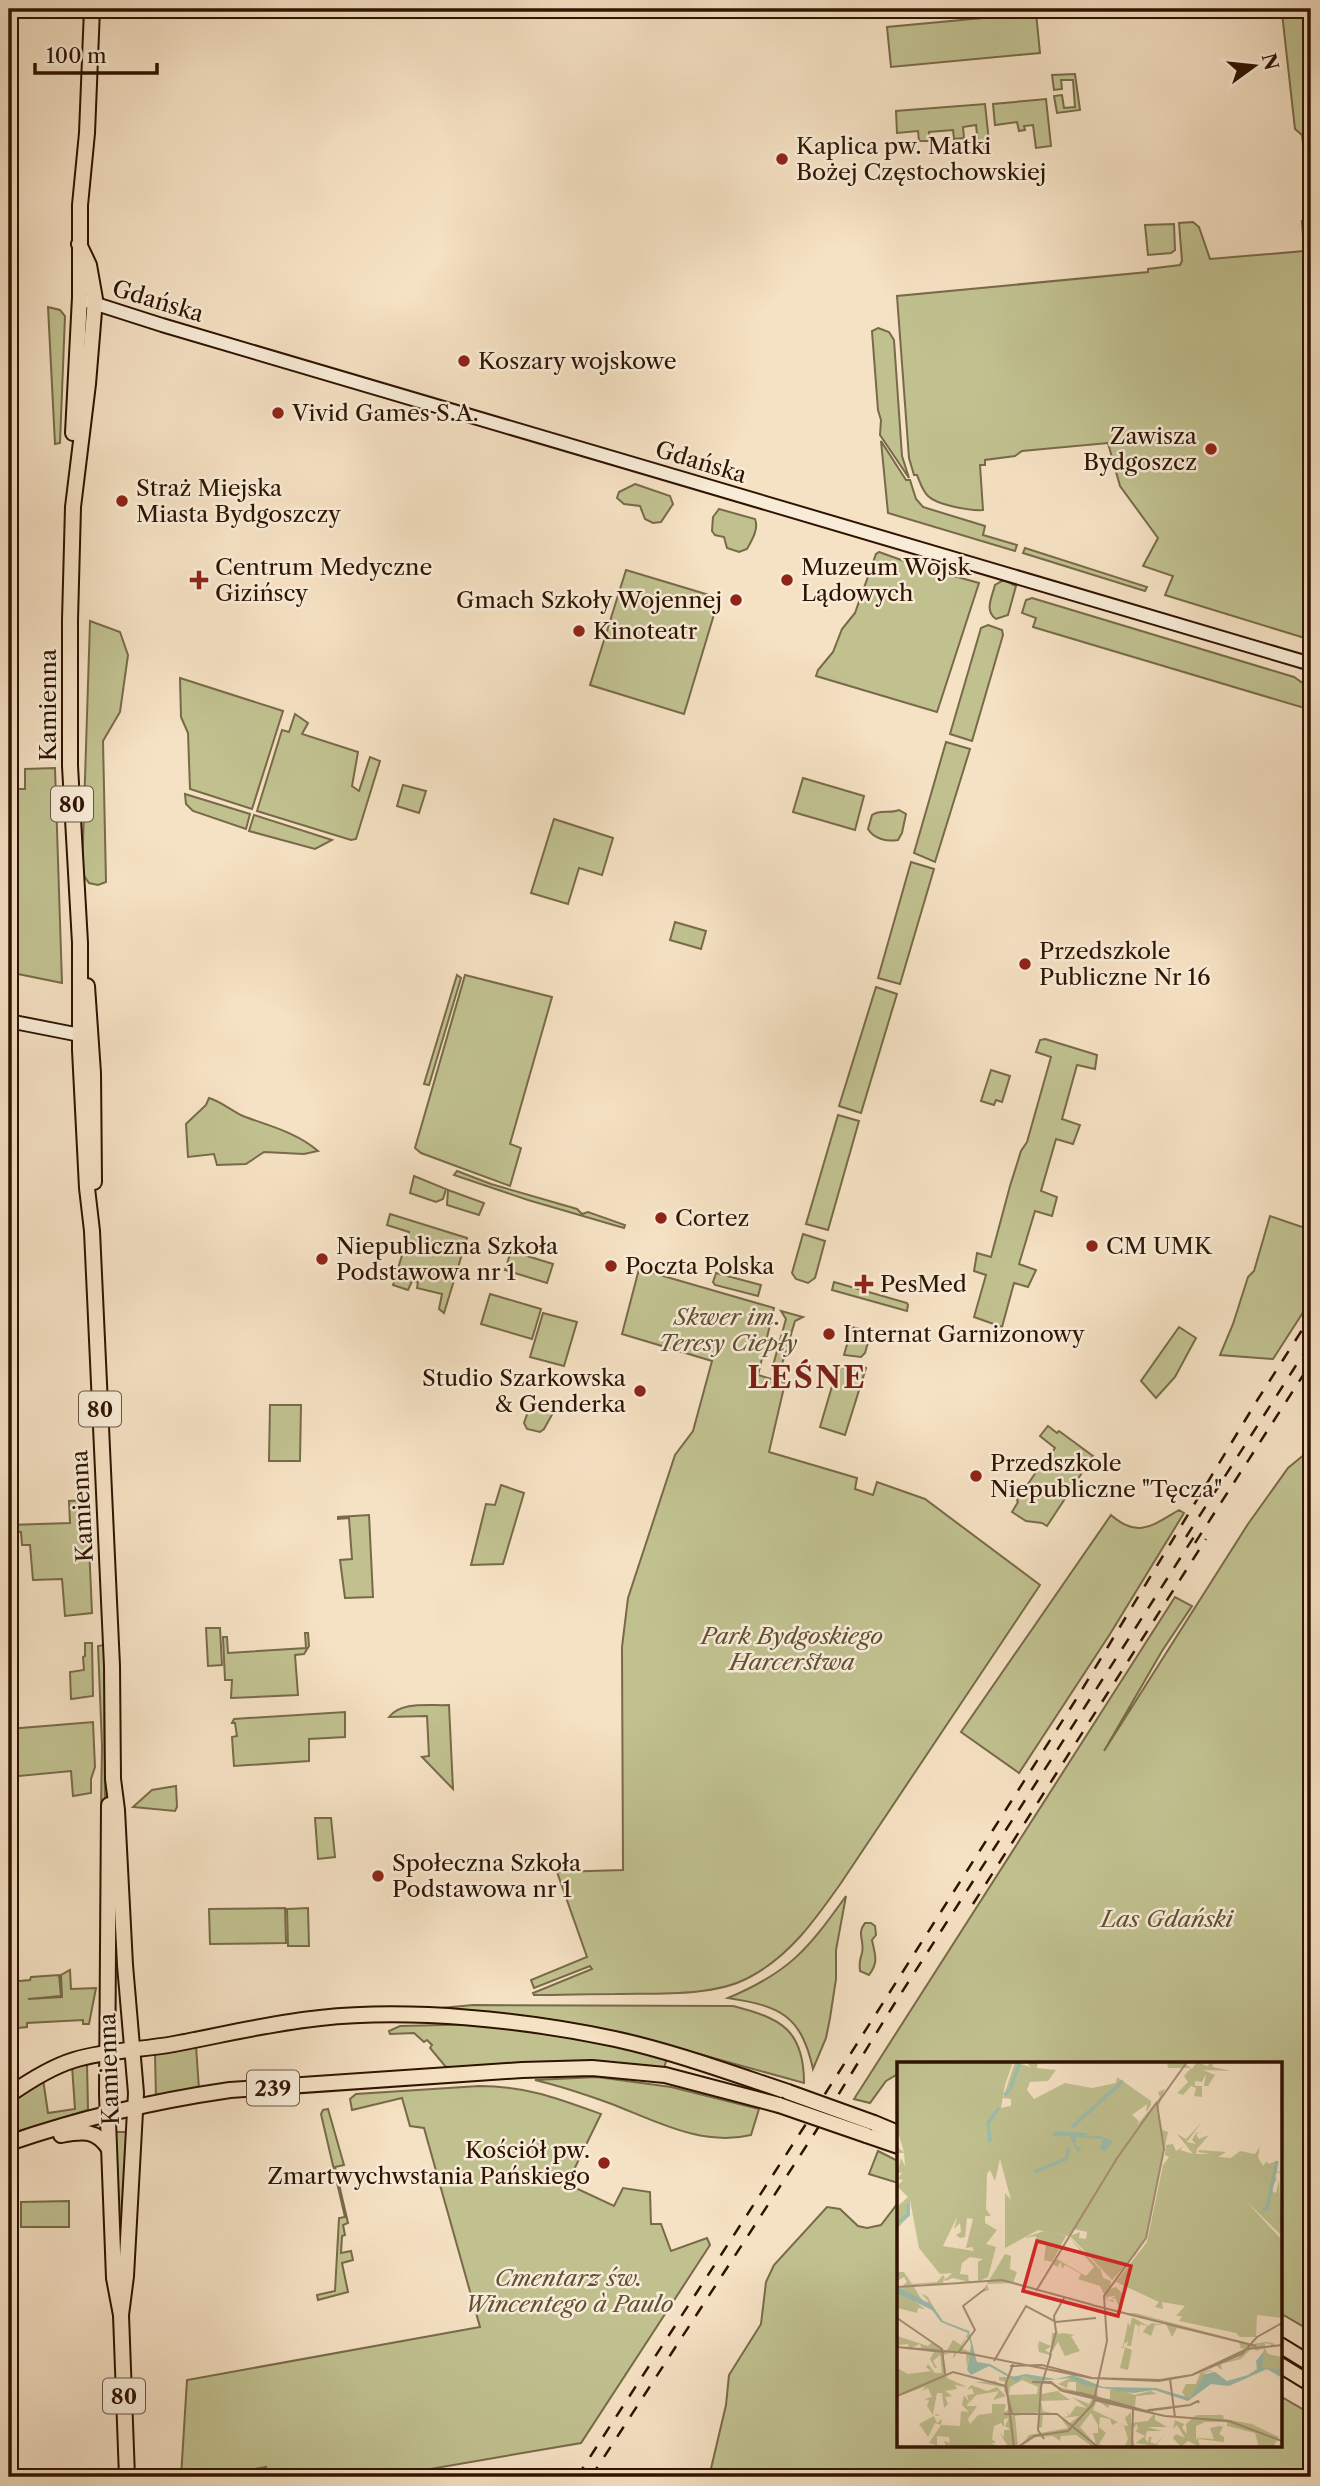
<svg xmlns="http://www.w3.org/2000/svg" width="1320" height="2486" viewBox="0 0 1320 2486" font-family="'Libre Caslon Text',serif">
<rect width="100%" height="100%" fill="#f5e1c3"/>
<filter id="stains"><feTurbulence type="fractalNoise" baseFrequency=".00286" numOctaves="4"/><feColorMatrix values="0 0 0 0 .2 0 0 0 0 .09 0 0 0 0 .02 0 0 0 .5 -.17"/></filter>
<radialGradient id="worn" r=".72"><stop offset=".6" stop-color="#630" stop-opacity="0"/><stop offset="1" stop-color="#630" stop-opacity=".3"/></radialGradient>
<g fill="#c1c190" stroke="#786a48" stroke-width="2">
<path d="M 1296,12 L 1296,15 L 1311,14 L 1311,215 L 1302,135 L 1295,129 L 1282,13 Z"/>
<path d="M 1036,13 L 1040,53 L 891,67 L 887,27 Z"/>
<path d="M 1075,74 L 1080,110 L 1057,113 L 1054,96 L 1062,95 L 1064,108 L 1075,107 L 1073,80 L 1061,80 L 1062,89 L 1054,90 L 1052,75 Z"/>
<path d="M 1046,99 L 1051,146 L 1036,148 L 1033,125 L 1024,126 L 1025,130 L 1019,131 L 1017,122 L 995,125 L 993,104 Z"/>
<path d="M 985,104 L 990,151 L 985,151 L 984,144 L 978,144 L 976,125 L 963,127 L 964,138 L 954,139 L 953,130 L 929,132 L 929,141 L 919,141 L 918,131 L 897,133 L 896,111 Z"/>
<path d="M 1311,220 L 1311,640 L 1165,595 L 1173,576 L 1143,566 L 1158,538 L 1120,486 L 1108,443 L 1022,451 L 1015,456 L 985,460 L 985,465 L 980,465 L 983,510 C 970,511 937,505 928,496 C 922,490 920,482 917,475 L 914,475 L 909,458 L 897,296 L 1148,272 L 1148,269 L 1180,265 L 1182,261 L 1179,223 L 1193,222 L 1199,227 L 1210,259 L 1304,251 L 1302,221 Z"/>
<path d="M 1174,224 L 1175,250 L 1171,253 L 1148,255 L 1145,225 Z"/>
<path d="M 48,307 L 60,310 L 65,316 L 60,443 L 55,444 Z"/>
<path d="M 878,328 L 889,332 L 894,340 L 902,456 L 909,478 L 880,435 L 881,420 L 878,410 L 872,331 Z"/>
<path d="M 881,441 L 906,480 L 910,480 L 916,499 L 923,507 L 985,526 L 983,535 L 1017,545 L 1015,551 L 888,513 Z"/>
<path d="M 635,484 L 670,496 L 673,504 L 661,522 L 653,523 L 645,519 L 640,506 L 624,504 L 617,498 L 619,492 Z"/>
<path d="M 719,509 L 755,519 C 759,529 752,540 747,549 L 739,552 L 727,548 L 724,537 L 715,535 L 712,531 L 713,517 Z"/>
<path d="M 1025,548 L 1147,587 L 1145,591 L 1023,553 Z"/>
<path d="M 879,552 L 918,566 L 979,583 L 937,712 L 816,676 L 818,670 L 833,652 L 842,629 L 855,613 L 876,554 Z"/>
<path d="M 626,570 L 719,598 L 684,714 L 590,685 Z"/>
<path d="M 1004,580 L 1016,586 L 1008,615 L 996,619 C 984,611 992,597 995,585 Z"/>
<path d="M 1032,598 L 1294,677 L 1311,689 L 1311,710 L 1033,627 L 1036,618 L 1022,613 L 1026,600 Z"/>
<path d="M 90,621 L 120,632 L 128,655 L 120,712 L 103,741 L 106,882 L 98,885 L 89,883 L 82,873 Z"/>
<path d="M 988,625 L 1002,630 L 1003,635 L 972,741 L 950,734 L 981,628 Z"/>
<path d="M 180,678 L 283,711 L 252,809 L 190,789 L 188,733 L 181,717 Z"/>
<path d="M 295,714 L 308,723 L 302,734 L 358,752 L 352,786 L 359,791 L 370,757 L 380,761 L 356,839 L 351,840 L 257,811 L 282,730 L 289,732 Z"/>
<path d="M 946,742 L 970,749 L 935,862 L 914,853 Z"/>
<path d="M 55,768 L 62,983 L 13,973 L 9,994 L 9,789 L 25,789 L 25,769 Z"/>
<path d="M 803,778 L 864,796 L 855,830 L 793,812 Z"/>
<path d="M 403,785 L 426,791 L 419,813 L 397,806 Z"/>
<path d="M 185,794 L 250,814 L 246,829 L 193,811 L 186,804 Z"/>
<path d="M 899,810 L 906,814 L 902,833 L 898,840 C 887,842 874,839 868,829 L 872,815 C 880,809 890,814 899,810 Z"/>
<path d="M 254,815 L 332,840 L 315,849 L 249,831 Z"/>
<path d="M 554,819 L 613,838 L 602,875 L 579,868 L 568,904 L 531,893 Z"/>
<path d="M 911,862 L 934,869 L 900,984 L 878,978 Z"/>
<path d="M 675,922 L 706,931 L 701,949 L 670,940 Z"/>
<path d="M 457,975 L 461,978 L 429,1085 L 424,1084 Z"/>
<path d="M 465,975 L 552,997 L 510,1144 L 521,1148 L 510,1186 L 421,1153 L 415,1148 Z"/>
<path d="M 876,987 L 897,994 L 861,1113 L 839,1106 Z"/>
<path d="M 1045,1039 L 1097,1055 L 1095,1069 L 1077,1065 L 1062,1119 L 1080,1125 L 1073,1144 L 1056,1139 L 1041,1191 L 1057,1197 L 1052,1216 L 1035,1211 L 1019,1264 L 1036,1270 L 1028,1287 L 1014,1283 L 1002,1327 L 974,1317 L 986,1275 L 974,1271 L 977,1253 L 991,1257 L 1010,1186 L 1021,1151 L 1027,1142 L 1051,1057 L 1036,1052 L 1040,1040 Z"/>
<path d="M 991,1070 L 1010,1076 L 1002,1102 L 996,1100 L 994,1105 L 981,1101 Z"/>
<path d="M 209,1098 C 222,1102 230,1110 243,1116 C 269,1126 296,1132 318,1151 L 304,1154 L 264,1152 L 246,1164 L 217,1165 L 214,1154 L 188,1157 L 186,1124 L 206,1105 Z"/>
<path d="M 838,1115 L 859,1121 L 828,1230 L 806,1224 Z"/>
<path d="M 457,1171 L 491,1184 L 577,1209 L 582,1214 L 588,1212 L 625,1225 L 624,1228 L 528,1200 L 454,1175 Z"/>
<path d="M 414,1176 L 446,1189 L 443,1199 L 436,1202 L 410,1193 Z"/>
<path d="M 448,1190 L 484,1203 L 479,1215 L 447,1205 Z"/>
<path d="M 1311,1211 L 1311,1300 L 1273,1359 L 1220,1355 L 1233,1324 L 1248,1277 L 1254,1271 L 1270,1216 L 1302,1227 Z"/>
<path d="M 390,1214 L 467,1238 L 444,1313 L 439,1309 L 442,1294 L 417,1288 L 418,1282 L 412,1281 L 408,1290 L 393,1285 L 409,1232 L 387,1225 Z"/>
<path d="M 803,1234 L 825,1241 L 815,1278 L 808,1283 L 796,1279 L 792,1273 Z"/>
<path d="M 511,1251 L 553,1264 L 547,1283 L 505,1270 Z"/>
<path d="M 639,1269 L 774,1308 L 758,1375 L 785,1383 L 769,1452 L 857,1478 L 855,1489 L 873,1495 L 877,1482 L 925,1499 L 1040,1585 L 841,1883 C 815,1920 789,1957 748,1978 C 712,1997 655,1993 615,1994 C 588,1994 561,1995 534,1995 L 533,1993 L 592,1969 L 590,1966 L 534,1988 L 531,1980 L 587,1957 L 557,1872 L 623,1870 L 622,1647 L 628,1598 L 675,1455 L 693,1431 L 712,1361 L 622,1334 Z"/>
<path d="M 716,1273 L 761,1285 L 758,1296 L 715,1285 L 713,1282 Z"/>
<path d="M 834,1282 L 907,1303 L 908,1305 L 907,1311 L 832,1290 Z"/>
<path d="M 490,1294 L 541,1309 L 532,1339 L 481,1324 Z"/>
<path d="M 781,1311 L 803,1317 L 795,1321 L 780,1371 L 772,1369 L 786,1319 Z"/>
<path d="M 543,1313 L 577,1322 L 564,1366 L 530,1357 Z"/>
<path d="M 848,1326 L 871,1332 L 865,1353 L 861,1357 L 844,1355 L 850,1334 L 846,1332 Z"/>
<path d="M 1179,1327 L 1196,1338 L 1175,1377 L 1156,1398 L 1141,1381 Z"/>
<path d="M 838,1366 L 862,1373 L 864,1367 L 866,1368 L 845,1435 L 820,1427 Z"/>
<path d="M 270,1405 L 301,1405 L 300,1461 L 269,1461 Z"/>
<path d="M 536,1407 L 554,1411 L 544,1429 L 540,1432 L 527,1429 L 524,1423 L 529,1409 Z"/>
<path d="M 1048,1426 L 1057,1433 L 1059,1431 L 1093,1456 L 1047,1526 L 1042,1523 L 1026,1521 L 1012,1512 L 1018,1502 L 1017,1500 L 1045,1459 L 1047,1460 L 1055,1448 L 1040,1436 Z"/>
<path d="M 1311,1449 L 1311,2331 L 1280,2313 L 1280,2064 L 898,2064 L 898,2074 L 886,2081 L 870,2103 L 854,2099 L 1175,1597 L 1192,1606 L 1162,1651 L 1104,1751 L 1248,1524 L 1288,1468 Z"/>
<path d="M 501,1485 L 524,1493 L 503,1564 L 471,1565 L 486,1504 L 495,1505 Z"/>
<path d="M 87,1500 L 92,1613 L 65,1616 L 62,1579 L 33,1580 L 30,1545 L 22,1545 L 21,1532 L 9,1531 L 9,1525 L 70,1523 L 69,1501 Z"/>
<path d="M 1179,1510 L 1184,1513 L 1110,1634 L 1019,1773 L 961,1732 L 1111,1515 C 1138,1539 1153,1525 1179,1510 Z"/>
<path d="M 369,1515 L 373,1597 L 345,1598 L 340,1560 L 352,1559 L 349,1518 L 338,1519 L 338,1517 Z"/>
<path d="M 206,1628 L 220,1628 L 222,1665 L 208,1666 Z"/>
<path d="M 305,1633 L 308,1633 L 309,1646 L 304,1654 L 295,1655 L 298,1695 L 231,1698 L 232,1680 L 225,1680 L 223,1637 L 227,1637 L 228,1653 L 306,1648 Z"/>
<path d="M 85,1643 L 92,1643 L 93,1696 L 71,1699 L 70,1672 L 84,1670 L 83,1657 L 85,1656 Z"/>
<path d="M 104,1645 L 105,1808 L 101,1808 L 102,1746 L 98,1646 Z"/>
<path d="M 449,1705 L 453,1789 L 422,1757 L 429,1756 L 427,1716 L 389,1717 C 401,1701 429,1706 449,1705 Z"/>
<path d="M 345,1712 L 345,1737 L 309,1739 L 309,1761 L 234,1766 L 232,1737 L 237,1736 L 235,1723 L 232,1723 L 234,1719 Z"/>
<path d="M 93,1722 L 95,1767 L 91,1779 L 91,1793 L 73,1796 L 71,1771 L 9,1777 L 9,1729 Z"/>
<path d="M 176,1786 L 177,1807 L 175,1811 L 133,1807 L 152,1790 Z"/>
<path d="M 315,1818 L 331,1818 L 335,1857 L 318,1859 Z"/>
<path d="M 846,1896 L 836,1950 L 836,1979 L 830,2018 L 826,2038 L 813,2069 C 801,2015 780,2006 728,1998 C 790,1972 808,1949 846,1896 Z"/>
<path d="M 285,1908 L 286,1943 L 210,1944 L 209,1909 Z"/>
<path d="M 308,1908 L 309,1946 L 288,1946 L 287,1909 Z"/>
<path d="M 865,1923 L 871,1923 L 875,1926 L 876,1935 L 872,1940 C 875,1955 879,1962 869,1975 L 860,1971 C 859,1963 860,1960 862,1953 C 865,1941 856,1934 865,1923 Z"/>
<path d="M 70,1970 L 71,1989 L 96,1988 L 89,2024 L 83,2024 L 83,2020 L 27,2023 L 27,2027 L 9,2029 L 9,1982 L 30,1980 L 31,1977 L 59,1975 L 61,1996 L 28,1999 L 62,1997 L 61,1975 Z"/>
<path d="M 473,2005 L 733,2006 C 780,2018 804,2029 804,2083 L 663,2044 L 568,2025 L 399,2012 Z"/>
<path d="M 486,2024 L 595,2041 L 667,2058 L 664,2068 L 451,2069 L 445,2066 L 430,2048 L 432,2045 L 427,2040 L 424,2042 L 414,2033 L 390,2034 L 389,2031 L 400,2026 Z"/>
<path d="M 196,2046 L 199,2089 L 156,2098 L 155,2053 Z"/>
<path d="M 87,2062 L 88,2110 L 9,2134 L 9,2101 L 43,2079 L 48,2113 L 75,2109 L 72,2066 Z"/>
<path d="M 597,2077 L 671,2087 L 759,2109 L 751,2135 C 701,2147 654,2120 609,2103 C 584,2094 560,2086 535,2080 Z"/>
<path d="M 479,2086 C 526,2086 557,2098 601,2114 L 567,2184 L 614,2206 L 623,2188 L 650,2192 L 651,2224 L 661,2224 L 671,2251 L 707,2238 L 710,2245 L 581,2443 L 384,2477 L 267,2477 L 266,2467 L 209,2477 L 181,2477 L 187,2380 L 480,2327 L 424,2128 L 410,2126 L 402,2098 L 352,2110 L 350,2099 L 356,2094 Z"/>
<path d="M 328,2109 L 344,2165 L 335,2167 L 348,2223 L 343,2225 L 345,2235 L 342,2236 L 341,2253 L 351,2251 L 353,2260 L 342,2263 L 348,2292 L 318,2300 L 317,2295 L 335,2291 L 339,2218 L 345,2217 L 321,2114 L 323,2110 Z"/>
<path d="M 113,2132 L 128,2132 L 120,2241 L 122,2291 Z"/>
<path d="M 878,2151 L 898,2161 L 898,2183 L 869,2174 Z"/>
<path d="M 69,2201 L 69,2227 L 21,2227 L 21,2202 Z"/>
<path d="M 898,2203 L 898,2446 L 1280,2446 L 1280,2396 L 1311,2414 L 1311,2477 L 709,2477 L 726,2405 L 729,2375 L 761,2324 L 766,2282 L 774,2265 L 827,2207 L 840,2209 L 858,2226 L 867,2228 L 881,2225 Z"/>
</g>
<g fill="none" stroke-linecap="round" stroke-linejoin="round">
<defs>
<g id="secondary">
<path d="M 87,301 L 162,325 L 1311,664"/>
<path d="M 9,1021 L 80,1035"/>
</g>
<g id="primary">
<path d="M 79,244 L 89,265 L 95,299 L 88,384 L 73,507 L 70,620 L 70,766 L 80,943 L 80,1050 L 87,1188 L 92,1231 L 112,1666 L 113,1779 L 117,1810 L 125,1965 L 136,2093 L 126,2276 L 121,2315"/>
<path d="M 73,433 L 80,297 L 80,205 L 87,133 L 92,9"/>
<path d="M 87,986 L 93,1073 L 94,1182"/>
<path d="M 109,1805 L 107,2094 L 114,2278 L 121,2315 L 127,2477"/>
<path d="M 9,2095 C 29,2081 51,2067 74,2060 C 106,2050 141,2050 174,2044 C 222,2035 271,2023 320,2018 C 411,2008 526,2020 615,2039 C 674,2052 731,2073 788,2092"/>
<path d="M 874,2123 L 898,2133"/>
<path d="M 61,2135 C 82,2131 96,2129 109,2149"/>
<path d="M 866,2135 L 898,2146"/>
<path d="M 9,2143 C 81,2118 154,2101 230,2090 L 522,2070 L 592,2068 L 665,2075 L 779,2105"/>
<path d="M 1280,2345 L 1311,2364"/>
<path d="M 1280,2365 L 1311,2384"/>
</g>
</defs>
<use href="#secondary" stroke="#2f1301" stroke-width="16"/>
<use href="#primary" stroke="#2f1301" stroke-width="18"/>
<use href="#secondary" stroke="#f8ecd8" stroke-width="12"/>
<use href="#primary" stroke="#f5e1c3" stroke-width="14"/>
<g stroke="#2f1301" stroke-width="2.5" stroke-dasharray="12 12" stroke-linecap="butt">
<path d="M 1186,1537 L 1311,1342"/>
<path d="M 1195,1543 L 1311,1363"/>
<path d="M 973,1904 L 1206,1539"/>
<path d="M 577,2477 L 804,2127 L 1075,1701 L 1258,1399 L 1311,1316"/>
<path d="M 591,2477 L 816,2131 L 893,2006 L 1197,1532"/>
</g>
<defs>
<g id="primary-bridge">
<path d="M 788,2092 L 874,2123"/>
<path d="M 779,2105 L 866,2135"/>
</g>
</defs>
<use href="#primary-bridge" stroke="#2f1301" stroke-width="18" stroke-linecap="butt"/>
<use href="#primary-bridge" stroke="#f5e1c3" stroke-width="14"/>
</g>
<g fill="#8f2418" stroke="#f8ecd8" stroke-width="2.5">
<circle cx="782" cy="159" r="7"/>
<circle cx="464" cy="361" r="7"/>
<circle cx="278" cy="413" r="7"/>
<circle cx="1211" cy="449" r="7"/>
<circle cx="122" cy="501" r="7"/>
<path d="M195.5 569.5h7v7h7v7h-7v7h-7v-7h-7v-7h7z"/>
<circle cx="787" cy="580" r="7"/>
<circle cx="736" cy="600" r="7"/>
<circle cx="579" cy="631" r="7"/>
<circle cx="1025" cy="964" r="7"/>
<circle cx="661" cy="1218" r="7"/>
<circle cx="1092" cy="1246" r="7"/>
<circle cx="322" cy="1259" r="7"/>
<circle cx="611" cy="1266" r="7"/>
<path d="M860.5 1273.5h7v7h7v7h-7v7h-7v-7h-7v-7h7z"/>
<circle cx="829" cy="1334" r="7"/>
<circle cx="640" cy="1391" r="7"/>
<circle cx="976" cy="1476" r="7"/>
<circle cx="378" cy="1876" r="7"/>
<circle cx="604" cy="2163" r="7"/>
</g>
<g text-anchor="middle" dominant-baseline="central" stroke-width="5" stroke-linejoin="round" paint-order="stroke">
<g fill="#f8ecd8" stroke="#6b5442" stroke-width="2">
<rect x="51" y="786.5" width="42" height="35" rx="5"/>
<rect x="79" y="1391.5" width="42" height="35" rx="5"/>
<rect x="247" y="2070.5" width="52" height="35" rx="5"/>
<rect x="103" y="2378.5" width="42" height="35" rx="5"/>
</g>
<g font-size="21" font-weight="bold" fill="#2f1301">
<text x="72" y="804">80</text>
<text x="100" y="1409">80</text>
<text x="273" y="2088">239</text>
<text x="124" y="2396">80</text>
</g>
<g font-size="23" fill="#2f1301" stroke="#f8ecd8" text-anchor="start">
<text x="796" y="146">Kaplica pw. Matki<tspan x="796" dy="26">Bożej Częstochowskiej</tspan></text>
<text x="478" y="361">Koszary wojskowe</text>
<text x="292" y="413">Vivid Games S.A.</text>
<text x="1197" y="436" text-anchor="end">Zawisza<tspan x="1197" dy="26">Bydgoszcz</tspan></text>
<text x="136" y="488">Straż Miejska<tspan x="136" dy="26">Miasta Bydgoszczy</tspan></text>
<text x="215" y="567">Centrum Medyczne<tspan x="215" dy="26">Gizińscy</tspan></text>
<text x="801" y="567">Muzeum Wojsk<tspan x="801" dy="26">Lądowych</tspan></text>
<text x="722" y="600" text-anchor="end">Gmach Szkoły Wojennej</text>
<text x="593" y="631">Kinoteatr</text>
<text x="1039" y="951">Przedszkole<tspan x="1039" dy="26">Publiczne Nr 16</tspan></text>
<text x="675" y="1218">Cortez</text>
<text x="336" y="1246">Niepubliczna Szkoła<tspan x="336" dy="26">Podstawowa nr 1</tspan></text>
<text x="1106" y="1246">CM UMK</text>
<text x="625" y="1266">Poczta Polska</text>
<text x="880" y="1284">PesMed</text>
<text x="843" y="1334">Internat Garnizonowy</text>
<text x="626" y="1378" text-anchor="end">Studio Szarkowska<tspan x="626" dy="26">&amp; Genderka</tspan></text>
<text x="990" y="1463">Przedszkole<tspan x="990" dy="26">Niepubliczne "Tęcza"</tspan></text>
<text x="392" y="1863">Społeczna Szkoła<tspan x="392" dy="26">Podstawowa nr 1</tspan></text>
<text x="590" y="2150" text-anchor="end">Kościół pw.<tspan x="590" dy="26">Zmartwychwstania Pańskiego</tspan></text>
</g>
<g font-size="23" fill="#2f1301" stroke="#f8ecd8">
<text transform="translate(158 301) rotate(17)">Gdańska</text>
<text transform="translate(701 462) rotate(17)">Gdańska</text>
<text transform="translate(48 705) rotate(-90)">Kamienna</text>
<text transform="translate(82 1506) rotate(-93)">Kamienna</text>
<text transform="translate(109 2069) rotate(-92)">Kamienna</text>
</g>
<g font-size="23" font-style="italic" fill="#625033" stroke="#f8ecd8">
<text x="728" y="1317">Skwer im.<tspan x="728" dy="26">Teresy Ciepły</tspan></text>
<text x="792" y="1636">Park Bydgoskiego<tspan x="792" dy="26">Harcerstwa</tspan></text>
<text x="1167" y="1919">Las Gdański</text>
<text x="569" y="2278">Cmentarz św.<tspan x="569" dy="26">Wincentego à Paulo</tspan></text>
</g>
<g font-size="30" font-weight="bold" letter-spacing="2" fill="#7a1f14" stroke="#f8ecd8">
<text x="807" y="1377">LEŚNE</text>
</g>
</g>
<g transform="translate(897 2062)">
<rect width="385" height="385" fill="#f5e1c3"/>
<path d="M 0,0 L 116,0 L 108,23 L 104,46 L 114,44 L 114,37 L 106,36 L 118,0 L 133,5 L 130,0 L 141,0 L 140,6 L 159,8 L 151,19 L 133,20 L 130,28 L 137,37 L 168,21 L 195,26 L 219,21 L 220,15 L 254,39 L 254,43 L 249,50 L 250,42 L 235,53 L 242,59 L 240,63 L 263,35 L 261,30 L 268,27 L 260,49 L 265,68 L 271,70 L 249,174 L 239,192 L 215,218 L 173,174 L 183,170 L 182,176 L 189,177 L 190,170 L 177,167 L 171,174 L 141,168 L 108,186 L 108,131 L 114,138 L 103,97 L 98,119 L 93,108 L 90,112 L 89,147 L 94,154 L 88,154 L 88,161 L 100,168 L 89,182 L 99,185 L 91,215 L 81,220 L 81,200 L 86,197 L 73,195 L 65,201 L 63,212 L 71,213 L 72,220 L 56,216 L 48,219 L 47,215 L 46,223 L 24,222 L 24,231 L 31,235 L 38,248 L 30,243 L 31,239 L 24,231 L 24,223 L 17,225 L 26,240 L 7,228 L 4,225 L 10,220 L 7,215 L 0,219 L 0,210 L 7,210 L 15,222 L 40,220 L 46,213 L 49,217 L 55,211 L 43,212 L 22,186 L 13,138 L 13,153 L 0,167 L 0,145 L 11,135 L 0,124 L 6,118 L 1,117 L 5,110 L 0,112 L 4,96 L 8,104 L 7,91 L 0,91 L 0,85 L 7,90 L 0,67 ZM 60,155 L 57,167 L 63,161 L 64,170 L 59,173 L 63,176 L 68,175 L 70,156 L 76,157 L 69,186 L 75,185 L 77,189 L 46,184 ZM 270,0 L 286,0 L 295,7 L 300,0 L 310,4 L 315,0 L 316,5 L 334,9 L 306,8 L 318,13 L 311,24 L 307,24 L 309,12 L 305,20 L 298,19 L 298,24 L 305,24 L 305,35 L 297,34 L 299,26 L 294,24 L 286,33 L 280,31 L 291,20 L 287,14 L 294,6 L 271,6 ZM 305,60 L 290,80 L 299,82 L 295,78 L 299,71 L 305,70 L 299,72 L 302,77 L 312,73 L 300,87 L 299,92 L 313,92 L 301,90 L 302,88 L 329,90 L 321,95 L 334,96 L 343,89 L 358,92 L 363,84 L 361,95 L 366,104 L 370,99 L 371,102 L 380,99 L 377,109 L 385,110 L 376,112 L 380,117 L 373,128 L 379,131 L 382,118 L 385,174 L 348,138 L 385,178 L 385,256 L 360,253 L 359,275 L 343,275 L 339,271 L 282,259 L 285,254 L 279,254 L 288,244 L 265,240 L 266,247 L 258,245 L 262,240 L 219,220 L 250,180 L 266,103 L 272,95 L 268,93 L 269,83 L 276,82 L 279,89 L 287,84 L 283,88 L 296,92 L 280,72 L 289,77 ZM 147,169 L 169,174 L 155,200 L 147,198 L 149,182 L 140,180 L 139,174 L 127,176 ZM 172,175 L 204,208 L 206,216 L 214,219 L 213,227 L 219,225 L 225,231 L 223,247 L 218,236 L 214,237 L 219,234 L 210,235 L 211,238 L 216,238 L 217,239 L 217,240 L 210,238 L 203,224 L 181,217 L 184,212 L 168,203 L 165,207 L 164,200 L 160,205 L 156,202 L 160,197 L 189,214 L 197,205 ZM 108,192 L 114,194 L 113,207 L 120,210 L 116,221 L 90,222 L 92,228 L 85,230 ZM 0,231 L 8,232 L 28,247 L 21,246 L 20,251 L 0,246 ZM 230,251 L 238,251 L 355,282 L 369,280 L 376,281 L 378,284 L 368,281 L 368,286 L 371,292 L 385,295 L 385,308 L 363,307 L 367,286 L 359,289 L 356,285 L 344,297 L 324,302 L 325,308 L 318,303 L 342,295 L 348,286 L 344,287 L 342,280 L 280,266 L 275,275 L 268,260 ZM 235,255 L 251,264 L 255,261 L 266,263 L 258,263 L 254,274 L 246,270 L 250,264 L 243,262 L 240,278 L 242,264 L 238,262 L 234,284 L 230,284 L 231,279 L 227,282 L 227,285 L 235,288 L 231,308 L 223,306 L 228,286 L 222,285 L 226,285 L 231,260 L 233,265 ZM 157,258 L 161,272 L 166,271 L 178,273 L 174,274 L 183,289 L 168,294 L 161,280 L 155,290 L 155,284 L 148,288 L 154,292 L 152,301 L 153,293 L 142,290 L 140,279 L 142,284 L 142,279 L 154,284 L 155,271 L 160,271 ZM 71,271 L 73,278 L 69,275 L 64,286 L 73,290 L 70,305 L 69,292 L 63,292 L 67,290 L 61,289 L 56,297 L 57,290 L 46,293 L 50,316 L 70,325 L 58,323 L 60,327 L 48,329 L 55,334 L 48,335 L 51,342 L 47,346 L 45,331 L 40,331 L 36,352 L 37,353 L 40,352 L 43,354 L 36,353 L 30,344 L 32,338 L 27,337 L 35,335 L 31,326 L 25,329 L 29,324 L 0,335 L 0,306 L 11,312 L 34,309 L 29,305 L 31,302 L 38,311 L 45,311 L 43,293 L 36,299 L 40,306 L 38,306 L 33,297 L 37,290 L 25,288 L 23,282 L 12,287 L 11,282 L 1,283 L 0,274 L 31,284 L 35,280 L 49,290 L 56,278 L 64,283 ZM 313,308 L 327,318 L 313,309 L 307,311 L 309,315 L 293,336 L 283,335 L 276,331 L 289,336 L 285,330 L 289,322 L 299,322 L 303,311 ZM 111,314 L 123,315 L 120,320 L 127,314 L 145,318 L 145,332 L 160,329 L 173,338 L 144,339 L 146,349 L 163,353 L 146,351 L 145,365 L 140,366 L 142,350 L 118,354 L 121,385 L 102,384 L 110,383 L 103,371 L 107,375 L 107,368 L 112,368 L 112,366 L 109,365 L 108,364 L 112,356 L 107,357 L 107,365 L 104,361 L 97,364 L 95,377 L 99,381 L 94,381 L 101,385 L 49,385 L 47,379 L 53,381 L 52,375 L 40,374 L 40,383 L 46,385 L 32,381 L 44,363 L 38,361 L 31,375 L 22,362 L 37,354 L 40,361 L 45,357 L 44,363 L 63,364 L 64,349 L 72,350 L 65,343 L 67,333 L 72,340 L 70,333 L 77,332 L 75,326 L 70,328 L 74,323 L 90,329 L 100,325 L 109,334 L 96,338 L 102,329 L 79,333 L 69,344 L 80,344 L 71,357 L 73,362 L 81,353 L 95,351 L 95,342 L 109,342 L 107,350 L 111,348 L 114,343 L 107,328 L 111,326 L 78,320 L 98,319 L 108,325 L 109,320 L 102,318 L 102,315 L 110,315 L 108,319 ZM 125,318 L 141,325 L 140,332 L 112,333 L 113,325 ZM 173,316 L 200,325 L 201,336 L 213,337 L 213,328 L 223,327 L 237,333 L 254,329 L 260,332 L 239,334 L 238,345 L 214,341 L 211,346 L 200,338 L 196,348 L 221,360 L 215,363 L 213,357 L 203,355 L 202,365 L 209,371 L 202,382 L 209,385 L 196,385 L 179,373 L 164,374 L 163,379 L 156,374 L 139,375 L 123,385 L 132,373 L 171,366 L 165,358 L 168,357 L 169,360 L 180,367 L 173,361 L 182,354 L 165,356 L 171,354 L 170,347 L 172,354 L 179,344 L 190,346 L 175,335 L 192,342 L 196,335 L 161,329 L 162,325 L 179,329 L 179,320 L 171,320 L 170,326 L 161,322 ZM 194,351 L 201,363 L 201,371 L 196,371 L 199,383 L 183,365 ZM 252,343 L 258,353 L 258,358 L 270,365 L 250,365 L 265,369 L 250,369 L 248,377 L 251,380 L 252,375 L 255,375 L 253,380 L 259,382 L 268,372 L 260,382 L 263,385 L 239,381 L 248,374 L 238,369 L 241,367 L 240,362 L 234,368 L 238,385 L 222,385 L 228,384 L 231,377 L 227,364 L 221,363 L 231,364 L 228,356 L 234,350 L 234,361 L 251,359 L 256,353 ZM 299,353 L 326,353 L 327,357 L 355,362 L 382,375 L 376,385 L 362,385 L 358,371 L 330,364 L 330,360 L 308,360 L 299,364 L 299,378 L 301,376 L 317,377 L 313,366 L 322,364 L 326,365 L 322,372 L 327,375 L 327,380 L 301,377 L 303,385 L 291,379 L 284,385 L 276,376 L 279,372 L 288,376 L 280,363 L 276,367 L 278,358 L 287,362 L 285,366 L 290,372 L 289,362 Z" fill="#c1c190" fill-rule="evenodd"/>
<path d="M 157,69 L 191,71 L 189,74 L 203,74 L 216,79 L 208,90 L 203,87 L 206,77 L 179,75 L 179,84 L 185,86 L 181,91 L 173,74 L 155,74 ZM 0,224 L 35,243 L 46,259 L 72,269 L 80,300 L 93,302 L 116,315 L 129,312 L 159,317 L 176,313 L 206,325 L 259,326 L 293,336 L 308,312 L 318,310 L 330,319 L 351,313 L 360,307 L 359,299 L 367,289 L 365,306 L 381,307 L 385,302 L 385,316 L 370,307 L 332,324 L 314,322 L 291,339 L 257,328 L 236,331 L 187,323 L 173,316 L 140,319 L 127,314 L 120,320 L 92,304 L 74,313 L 70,308 L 74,284 L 71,271 L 44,260 L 35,248 L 0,231 Z" fill="#9dbeae"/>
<path fill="none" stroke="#9dbeae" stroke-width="3.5" d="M 107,33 L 113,28 L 123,0M 175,65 L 226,19M 93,80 L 91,61 L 102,46M 137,110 L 169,97 L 172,86M 365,147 L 370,147 L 380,99M 0,160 L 11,153 L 11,142"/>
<path fill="none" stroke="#a68f75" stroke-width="2" d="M 218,99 L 260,40M 62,221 L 105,218 L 196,243M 0,225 L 64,221M 139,229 L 219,98M 195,243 L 359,284M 0,256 L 45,287 L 48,312M 0,285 L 47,290M 0,285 L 69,291 L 194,316 L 262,319 L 295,313 L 345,292 L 360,275 L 385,261M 61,291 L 78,268 L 66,244 L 88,227M 153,293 L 159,270 L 157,254 L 167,236M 97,299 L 129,244 L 159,260 L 199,256M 116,302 L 109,321 L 117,385M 113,304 L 145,303 L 195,316 L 263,318 L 295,313 L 350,287 L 385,283M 273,317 L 278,355M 0,334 L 56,310 L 109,324M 197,338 L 268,354 L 332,359 L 385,379M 301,339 L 293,343 L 252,348 L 249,349 L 184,331 L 166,329 L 155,321 L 154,320 L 135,320 L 154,321 L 166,329 L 249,349 L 293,343 L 301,339 L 302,341M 115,351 L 108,324 L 116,303M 107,352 L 160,352 L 201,385M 147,377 L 141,368 L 144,325 L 154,292M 121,385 L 137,374 L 171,369 L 196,342 L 210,279 L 207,234 L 249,176 L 267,87 L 260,42 L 290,0M 235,385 L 236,346"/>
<path fill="#d62828" fill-opacity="0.15" stroke="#d62828" stroke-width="3.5" d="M 140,179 L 234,204 L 221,254 L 126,229 Z"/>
<rect width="385" height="385" fill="none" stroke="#2f1301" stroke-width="3.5"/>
</g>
<rect width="1320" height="2486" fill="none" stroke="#f5e1c3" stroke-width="35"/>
<rect x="10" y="10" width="1299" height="2465" fill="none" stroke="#2f1301" stroke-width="3.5"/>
<rect x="18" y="18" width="1285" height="2451" fill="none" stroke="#2f1301" stroke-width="2"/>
<g transform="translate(1254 66) rotate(75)" stroke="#f8ecd8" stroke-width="5" paint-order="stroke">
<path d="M0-5L12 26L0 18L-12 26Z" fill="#2f1301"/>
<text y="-10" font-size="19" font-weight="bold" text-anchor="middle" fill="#2f1301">N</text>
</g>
<path d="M35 63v10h122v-10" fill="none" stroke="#2f1301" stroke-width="3.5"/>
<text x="46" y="63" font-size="21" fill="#2f1301" stroke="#f8ecd8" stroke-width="5" paint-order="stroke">100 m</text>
<rect width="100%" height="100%" filter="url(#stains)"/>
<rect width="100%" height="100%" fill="url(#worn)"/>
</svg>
